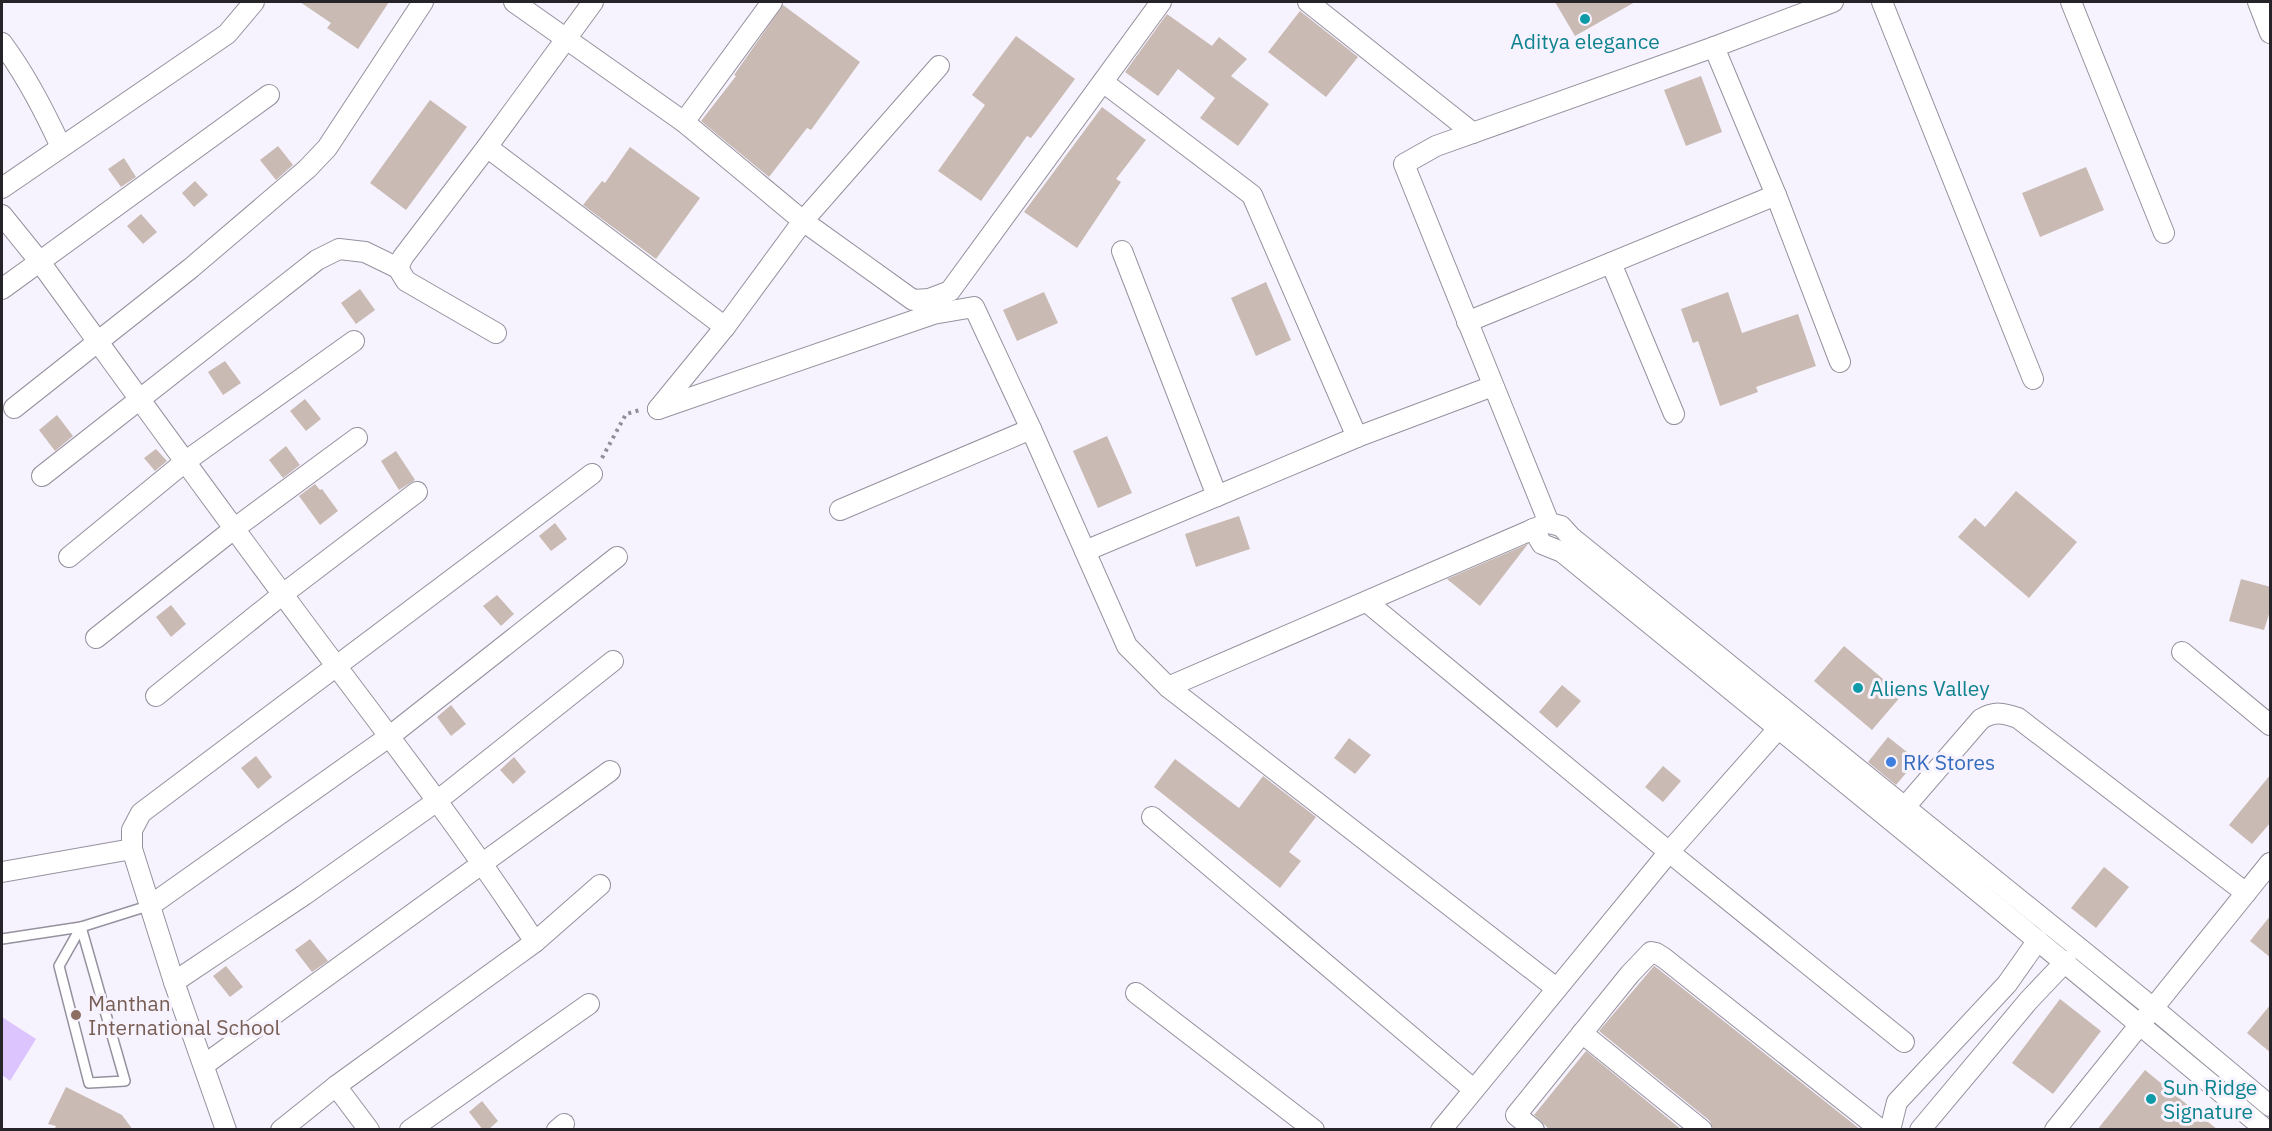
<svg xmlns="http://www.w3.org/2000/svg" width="2272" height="1131" viewBox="0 0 2272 1131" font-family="'IBM Plex Sans',sans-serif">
<rect width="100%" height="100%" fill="#f7f3fe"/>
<path fill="#dcc5fe" d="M 2,1017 L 36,1039 L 10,1081 L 2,1075 Z"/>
<g fill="#c9bab4">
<path d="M 300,2 L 389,2 L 358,49 L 327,28 L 331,23 Z"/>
<path d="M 1555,2 L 1635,2 L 1575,36 Z"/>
<path d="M 783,5 L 860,62 L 811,130 L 807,128 L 769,177 L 701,121 L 736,76 L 734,75 Z"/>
<path d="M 1300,11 L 1358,57 L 1326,97 L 1268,52 Z"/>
<path d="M 1167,14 L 1212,46 L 1219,37 L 1247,59 L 1231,76 L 1269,104 L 1238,146 L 1200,118 L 1215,98 L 1178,69 L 1158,96 L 1125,72 Z"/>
<path d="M 1016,36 L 1075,79 L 1031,138 L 1027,136 L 981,201 L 938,171 L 985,105 L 972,95 Z"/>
<path d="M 1701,76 L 1722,132 L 1686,146 L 1664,90 Z"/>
<path d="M 430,100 L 467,127 L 406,210 L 370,183 Z"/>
<path d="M 1102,107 L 1146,140 L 1116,179 L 1121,182 L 1077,248 L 1024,212 Z"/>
<path d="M 278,146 L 293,165 L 276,180 L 260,160 Z"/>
<path d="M 630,147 L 700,198 L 656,259 L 583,205 L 602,181 L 605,183 Z"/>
<path d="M 124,158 L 136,177 L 121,187 L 108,169 Z"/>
<path d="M 2086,167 L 2104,210 L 2040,237 L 2022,193 Z"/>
<path d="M 195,181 L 208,195 L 194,207 L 182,193 Z"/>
<path d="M 141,214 L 157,232 L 143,244 L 127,226 Z"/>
<path d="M 1266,282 L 1291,340 L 1256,356 L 1231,298 Z"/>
<path d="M 360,289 L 375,310 L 356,324 L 341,303 Z"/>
<path d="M 1044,292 L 1058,323 L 1017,341 L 1003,310 Z"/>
<path d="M 1728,292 L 1742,333 L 1798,314 L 1816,366 L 1756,387 L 1758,392 L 1720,406 L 1698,341 L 1693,343 L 1681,309 Z"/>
<path d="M 225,361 L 241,383 L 223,395 L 208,372 Z"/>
<path d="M 305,399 L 321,419 L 306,431 L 290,411 Z"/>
<path d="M 57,415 L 73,436 L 55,451 L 39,430 Z"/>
<path d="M 1107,436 L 1132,493 L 1098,508 L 1073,451 Z"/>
<path d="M 286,446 L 300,465 L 283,478 L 269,460 Z"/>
<path d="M 156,449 L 167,461 L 155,471 L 144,458 Z"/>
<path d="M 396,451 L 415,480 L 399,490 L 381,461 Z"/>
<path d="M 315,484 L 320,490 L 322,489 L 338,511 L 320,525 L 299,496 Z"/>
<path d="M 2016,491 L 2077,542 L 2029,598 L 1958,537 L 1975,518 L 1985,527 Z"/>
<path d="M 1239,516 L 1250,549 L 1196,567 L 1185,534 Z"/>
<path d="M 555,523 L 567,539 L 551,551 L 539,536 Z"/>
<path d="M 1528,544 L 1480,606 L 1447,579 Z"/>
<path d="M 2241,579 L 2271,587 L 2271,608 L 2264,630 L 2229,621 Z"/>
<path d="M 497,595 L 514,614 L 501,626 L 483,606 Z"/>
<path d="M 171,605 L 186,624 L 171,637 L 156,617 Z"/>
<path d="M 1844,646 L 1902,695 L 1872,730 L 1814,681 Z"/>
<path d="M 1562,685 L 1581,701 L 1557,728 L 1539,712 Z"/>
<path d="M 451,705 L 466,724 L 451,736 L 437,717 Z"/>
<path d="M 1888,737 L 1917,760 L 1896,785 L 1868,762 Z"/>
<path d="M 1349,738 L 1371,755 L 1355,774 L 1334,758 Z"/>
<path d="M 256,756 L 272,777 L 258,789 L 241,768 Z"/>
<path d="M 514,757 L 526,772 L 513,784 L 500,770 Z"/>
<path d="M 1175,759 L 1239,808 L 1263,776 L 1316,817 L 1289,852 L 1301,861 L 1280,888 L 1154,787 Z"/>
<path d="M 1663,766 L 1681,781 L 1663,802 L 1645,787 Z"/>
<path d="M 2271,774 L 2271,822 L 2252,844 L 2229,825 Z"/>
<path d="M 2104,867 L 2129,887 L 2096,928 L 2071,908 Z"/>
<path d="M 2271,915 L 2271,958 L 2250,941 Z"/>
<path d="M 310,939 L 328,961 L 312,972 L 295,950 Z"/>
<path d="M 226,966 L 243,987 L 230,997 L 213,976 Z"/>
<path d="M 1654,966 L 1657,968 L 1861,1130 L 1714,1130 L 1710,1121 L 1599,1031 Z"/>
<path d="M 2060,999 L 2101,1031 L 2053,1094 L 2012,1063 Z"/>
<path d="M 2271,1004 L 2271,1053 L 2247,1033 Z"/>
<path d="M 1586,1051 L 1682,1130 L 1550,1130 L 1534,1115 Z"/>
<path d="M 2145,1070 L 2218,1130 L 2097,1130 Z"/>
<path d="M 66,1087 L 122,1115 L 133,1130 L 54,1130 L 56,1126 L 48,1124 Z"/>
<path d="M 482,1101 L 498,1121 L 488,1130 L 483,1130 L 469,1112 Z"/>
</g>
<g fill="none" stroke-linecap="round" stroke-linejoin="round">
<defs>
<g id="lane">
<path d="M 81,927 L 125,1081 L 89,1083 L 59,966 Z"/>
<path d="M 2,939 L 81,927 L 151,905"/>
</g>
<g id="street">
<path d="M 514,2 L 684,122 L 803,221 L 913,300 L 929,299 L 950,291 L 1161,2"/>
<path d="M 1308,2 L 1473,133"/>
<path d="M 1833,2 L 1714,47 L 1436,146 L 1404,164 L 1549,523 L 1561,526 L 1571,537 L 2152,1007 L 2270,1106"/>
<path d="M 1882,2 L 2033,379"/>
<path d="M 2071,2 L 2164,233"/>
<path d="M 2258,2 L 2270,33"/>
<path d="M 2,43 C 26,75 44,110 61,147"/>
<path d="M 1714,47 L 1776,195 L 1840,362"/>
<path d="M 1103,82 L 1252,195 L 1357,437"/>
<path d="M 684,122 L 772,2"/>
<path d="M 487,147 L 725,327"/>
<path d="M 2,188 L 227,34 L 254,2"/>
<path d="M 2,215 L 40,262 C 138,397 236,533 337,667 C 405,757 473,847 535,942 L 336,1086 L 281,1130"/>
<path d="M 1122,251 L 1217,496 L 1357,437 L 1493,386"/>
<path d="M 1611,263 L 1674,414"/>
<path d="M 398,268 L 403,257 L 487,147 L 593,2"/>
<path d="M 2,289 L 269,95"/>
<path d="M 1467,322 L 1776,195"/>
<path d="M 14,408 L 191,268 L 307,169 L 327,148 L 423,2"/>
<path d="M 658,409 L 933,314 L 974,307 L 1031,429 L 1127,646 L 1168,687 L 1556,988"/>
<path d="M 658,409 L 725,327 L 803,221 L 939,66"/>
<path d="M 42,476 L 317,260 L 339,249 L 365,252 L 398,268 L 406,281 L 496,333"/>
<path d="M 840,510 L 1031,429"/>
<path d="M 1533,529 L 1542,544 L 1562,552 C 1797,744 2034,935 2266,1130"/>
<path d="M 1085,551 L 1217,496"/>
<path d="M 69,557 L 186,461 L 354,341"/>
<path d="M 1367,602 L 1669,852 L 1904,1042"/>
<path d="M 96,638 L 235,528 L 357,438"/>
<path d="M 2182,652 L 2270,725"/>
<path d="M 1168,687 L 1543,525"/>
<path d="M 156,696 L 283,594 L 417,492"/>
<path d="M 1904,808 L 1981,719 C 1995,711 2003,713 2018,718 L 2246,893"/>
<path d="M 1152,817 L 1473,1089"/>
<path d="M 132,849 L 132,830 L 141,813 L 592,474"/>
<path d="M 2,872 L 132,849 L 174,982 L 226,1130"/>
<path d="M 151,905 L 390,736 L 617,557"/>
<path d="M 535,942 L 600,885"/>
<path d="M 174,982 L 304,895 L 437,801 L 613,661"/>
<path d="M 1136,993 L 1314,1130"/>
<path d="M 1582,1033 L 1702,1130"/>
<path d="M 204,1065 L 610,771"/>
<path d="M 336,1086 L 369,1130"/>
<path d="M 410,1130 L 589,1004"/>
<path d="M 557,1130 L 564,1124"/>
<path d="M 1441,1130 L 1669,852 L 1778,729"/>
<path d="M 1534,1130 L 1516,1115 L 1630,974 L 1651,952 L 1656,953 L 1664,958 L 1881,1130"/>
<path d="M 1890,1130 L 1897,1102 L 2007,984 L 2038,940"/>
<path d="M 1920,1130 L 2029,1000 L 2066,961"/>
<path d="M 2055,1130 L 2270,863"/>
</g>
</defs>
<use href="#lane" stroke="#96919e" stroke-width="12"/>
<use href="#street" stroke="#96919e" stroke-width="22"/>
<path stroke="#918e96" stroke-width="4" stroke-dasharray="3 4.5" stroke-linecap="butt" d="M 602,458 L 626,414 L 640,410"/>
<use href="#lane" stroke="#fff" stroke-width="9"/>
<use href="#street" stroke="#fff" stroke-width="20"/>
</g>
<g fill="#0f9aa8" stroke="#f7f3fe" stroke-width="2">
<circle cx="1585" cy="19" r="6"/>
<circle cx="1858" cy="688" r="6"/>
<circle cx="2151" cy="1099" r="6"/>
</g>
<circle fill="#3f7fe0" stroke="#f7f3fe" stroke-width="2" cx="1891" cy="762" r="6"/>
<circle fill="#8d6e63" stroke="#f7f3fe" stroke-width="2" cx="76" cy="1015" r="6"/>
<g text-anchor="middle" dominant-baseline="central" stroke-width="6" stroke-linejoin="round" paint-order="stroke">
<g font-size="21" fill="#0d838f" stroke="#f7f3fe" text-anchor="start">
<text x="1585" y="41" text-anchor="middle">Aditya elegance</text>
<text x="1870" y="688">Aliens Valley</text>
<text x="2163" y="1087">Sun Ridge<tspan x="2163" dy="24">Signature</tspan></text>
</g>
<g font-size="21" fill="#366cbe" stroke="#f7f3fe" text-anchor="start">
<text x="1903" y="762">RK Stores</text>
</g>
<g font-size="21" fill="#785e54" stroke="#f7f3fe" text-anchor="start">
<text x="88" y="1003">Manthan<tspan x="88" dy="24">International School</tspan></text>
</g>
</g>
<rect width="2272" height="1131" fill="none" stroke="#262429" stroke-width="6"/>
</svg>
